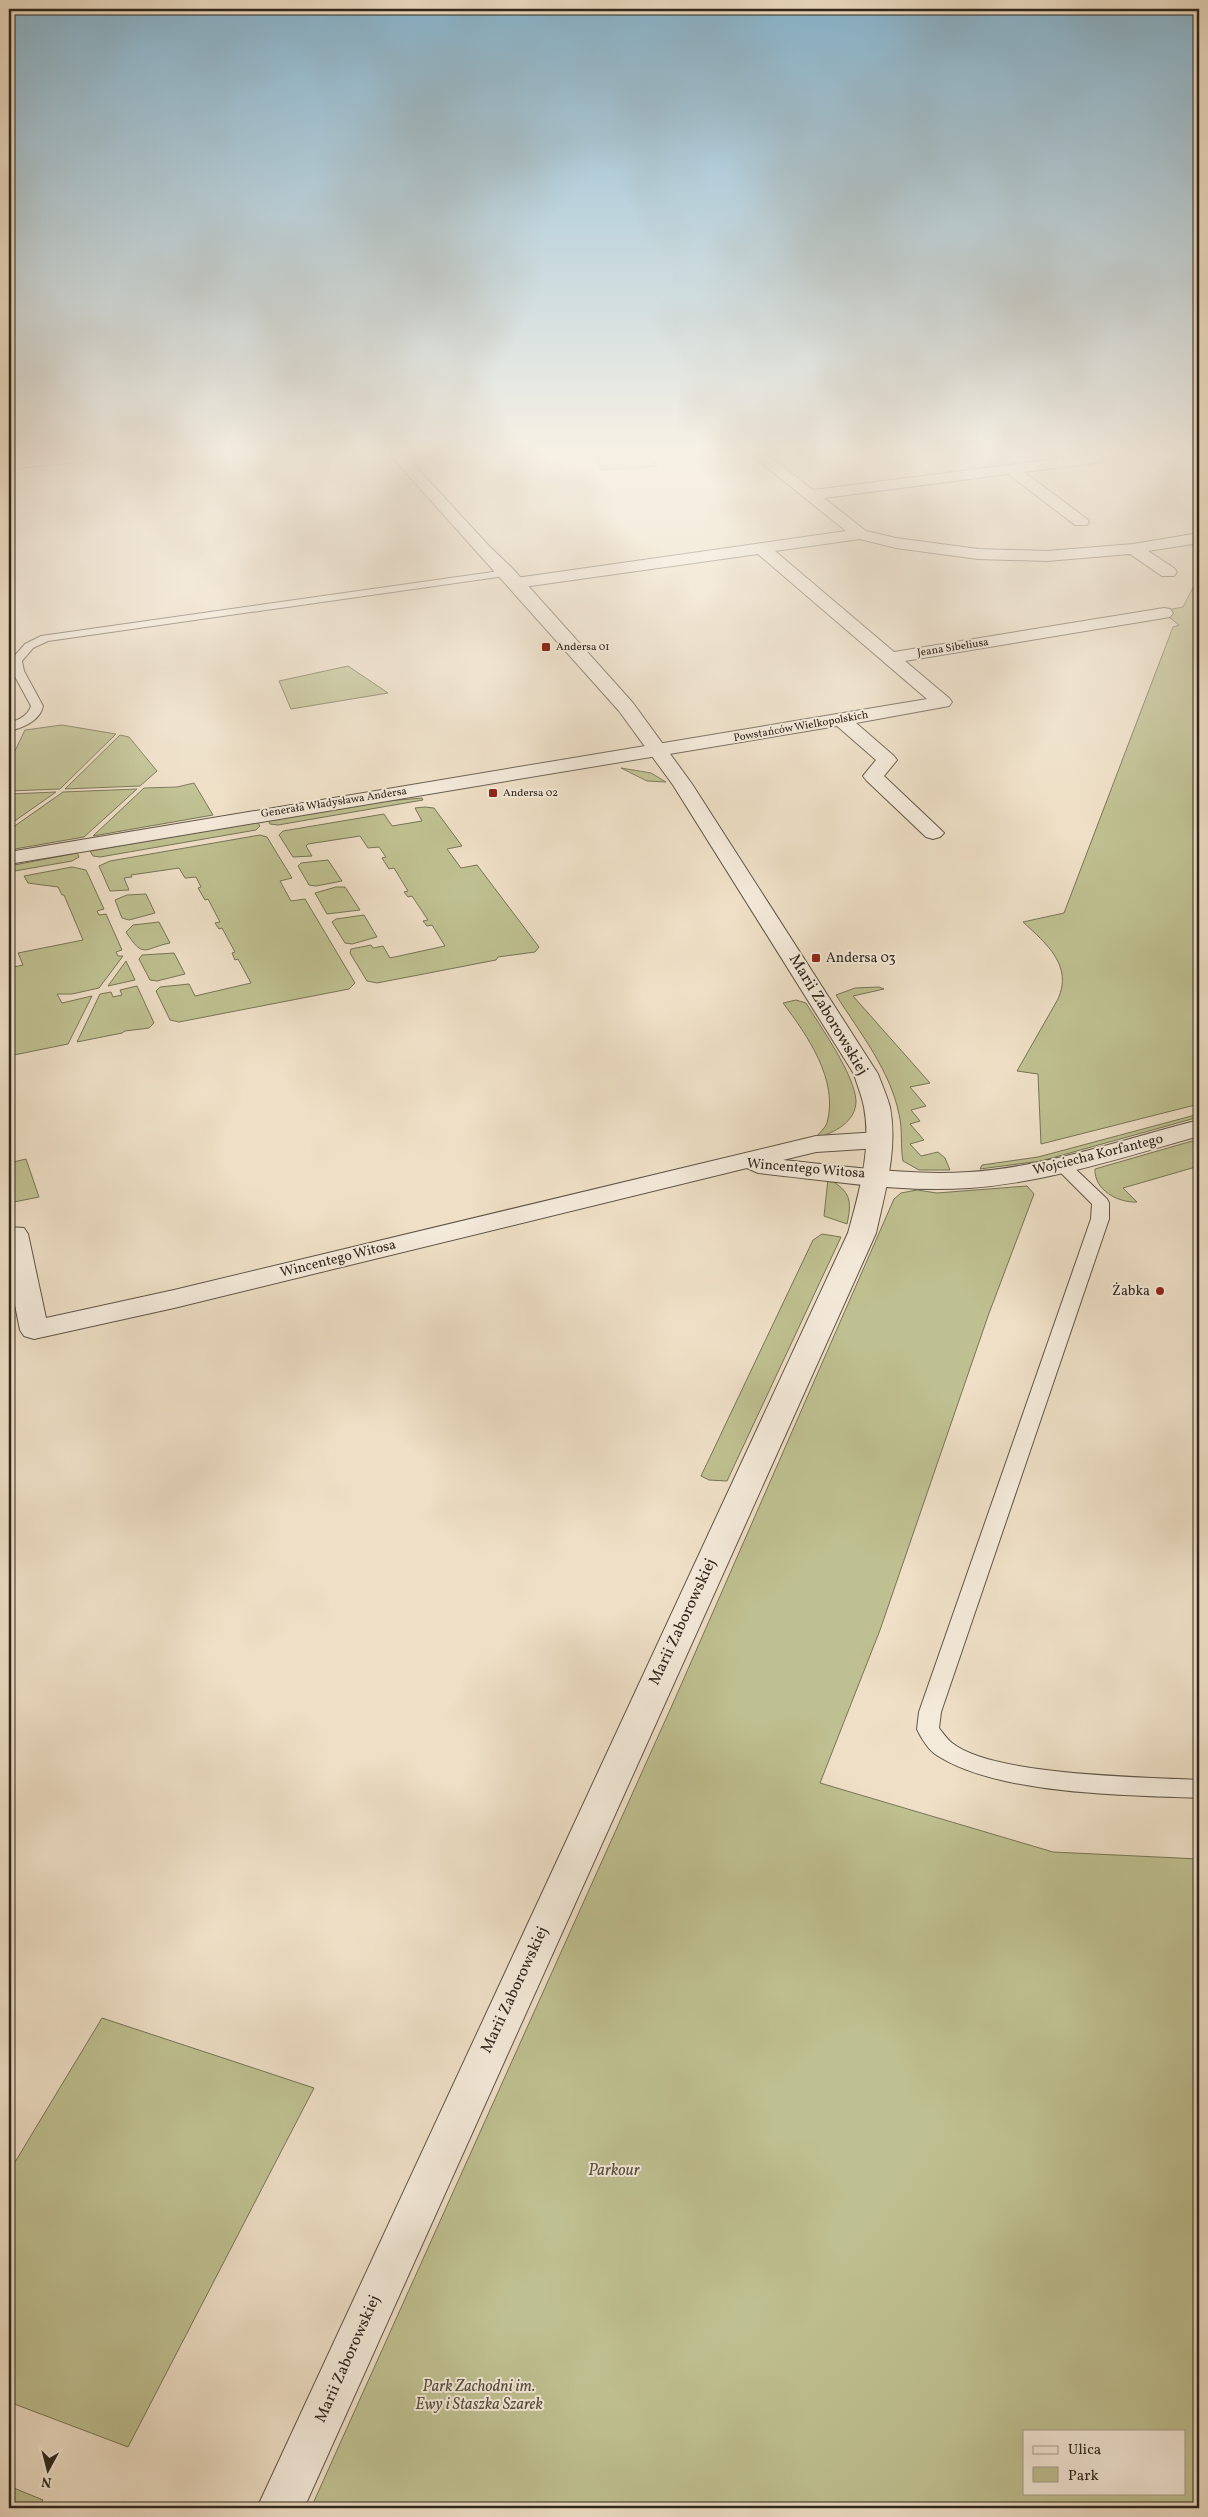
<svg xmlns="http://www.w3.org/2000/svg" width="1208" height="2517" viewBox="0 0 1208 2517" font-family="Vollkorn,serif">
<rect width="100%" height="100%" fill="#eedfc6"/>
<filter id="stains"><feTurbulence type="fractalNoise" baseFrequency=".004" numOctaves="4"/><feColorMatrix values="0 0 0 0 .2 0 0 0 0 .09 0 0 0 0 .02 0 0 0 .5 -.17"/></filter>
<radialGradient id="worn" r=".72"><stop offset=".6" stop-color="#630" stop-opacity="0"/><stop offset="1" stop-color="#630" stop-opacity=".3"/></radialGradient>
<g fill="#bfc091" stroke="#777457" fill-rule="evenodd">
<path d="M 594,456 L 650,456 L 657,466 L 602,470 Z"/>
<path d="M 1199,576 L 1199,1104 L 1041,1144 L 1038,1074 L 1017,1071 L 1058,999 C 1073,966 1047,944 1023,922 L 1064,913 L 1173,627 L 1179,625 L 1161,611 L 1183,607 Z"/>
<path d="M 348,666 L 388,693 L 291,709 L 279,681 Z"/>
<path d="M 62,725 L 116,734 L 60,789 L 9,791 L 9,763 L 25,730 Z"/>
<path d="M 120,735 L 129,737 L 157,771 L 140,786 L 65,789 Z"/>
<path d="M 621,768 L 651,773 L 666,782 L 647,781 Z"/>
<path d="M 194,783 L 213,815 L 93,836 L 144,788 L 177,787 Z"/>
<path d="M 137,789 L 84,837 L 9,850 L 9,830 L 63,792 Z"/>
<path d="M 56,792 L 9,825 L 9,794 Z"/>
<path d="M 422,798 L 423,800 L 278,825 L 270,824 L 268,820 L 375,802 Z"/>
<path d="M 425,807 L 434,808 L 462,846 L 447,849 L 461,868 L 477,865 L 539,947 L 535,952 L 498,957 L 496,960 L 377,983 L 367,981 L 350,953 L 351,949 L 371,945 L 373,948 L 383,946 L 390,958 L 445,946 L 432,925 L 427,926 L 423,921 L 428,920 L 412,896 L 408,897 L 404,892 L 408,891 L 394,868 L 389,869 L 382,858 L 386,857 L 379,847 L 368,848 L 360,836 L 308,844 L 306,846 L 312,856 L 293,857 L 279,835 L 283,831 L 384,814 L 392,826 L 422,821 L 415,808 Z"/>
<path d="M 257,822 L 260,826 L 256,830 L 100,857 L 93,856 L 90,851 Z"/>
<path d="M 260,835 L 267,837 L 292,878 L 280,881 L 291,901 L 305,899 L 355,983 L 349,989 L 179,1022 L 170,1020 L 156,991 L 160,987 L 189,984 L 195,996 L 251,983 L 238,959 L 235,960 L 232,953 L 235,952 L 222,928 L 219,929 L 215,923 L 220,922 L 208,899 L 205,900 L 198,888 L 201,887 L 196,877 L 185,878 L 179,868 L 131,875 L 132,877 L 124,878 L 129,890 L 110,891 L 99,866 L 110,861 Z"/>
<path d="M 77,853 L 79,857 L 72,861 L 9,872 L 9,866 Z"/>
<path d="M 328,860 L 342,881 L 316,886 L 309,885 L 298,866 L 301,863 Z"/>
<path d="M 72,867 L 86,870 L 104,909 L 97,911 L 99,915 L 106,914 L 122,950 L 116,952 L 118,956 L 123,956 L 99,988 L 72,994 L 57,994 L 62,1003 L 92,996 L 68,1044 L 9,1056 L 9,968 L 23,965 L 18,953 L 83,940 L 64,895 L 62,895 L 58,887 L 28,883 L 24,876 Z"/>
<path d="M 336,887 L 345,887 L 360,910 L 327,914 L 315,893 Z"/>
<path d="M 146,894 L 155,913 L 129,920 L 122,918 L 115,900 L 127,895 Z"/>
<path d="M 364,915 L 377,937 L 352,944 L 345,943 L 332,922 L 336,919 Z"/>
<path d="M 159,922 L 170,943 C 144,948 144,960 126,932 L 133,925 Z"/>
<path d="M 174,953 L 185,974 L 157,981 L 150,980 L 139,959 L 142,955 Z"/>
<path d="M 126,961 L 135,980 L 108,986 Z"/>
<path d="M 137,986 L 154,1023 L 149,1028 L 125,1031 L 122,1033 L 77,1042 L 100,994 L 111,992 L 113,997 L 122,995 L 120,990 Z"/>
<path d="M 879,987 L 884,989 L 853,996 L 930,1083 L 910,1087 L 926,1106 L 911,1110 L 920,1121 L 910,1124 L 924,1140 L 910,1144 L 921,1156 L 938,1152 L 945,1158 L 950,1170 L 919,1170 L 903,1161 C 900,1146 903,1130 899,1114 C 890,1070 860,1033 836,995 L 855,988 Z"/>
<path d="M 796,1000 L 806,1003 C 820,1026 855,1075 856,1101 C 856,1122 834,1133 816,1138 C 819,1132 825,1129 827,1123 C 839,1080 807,1035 783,1003 Z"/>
<path d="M 1199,1114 L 1199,1117 L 1041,1161 L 980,1169 L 982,1165 L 1038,1157 Z"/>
<path d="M 1199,1139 L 1199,1166 L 1123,1188 L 1137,1202 C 1118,1203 1094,1190 1095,1169 Z"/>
<path d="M 26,1159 L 39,1197 L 9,1203 L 9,1163 Z"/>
<path d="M 828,1179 C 851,1191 852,1201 847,1224 L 824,1216 Z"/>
<path d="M 1027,1186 L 1034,1194 L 988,1316 L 880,1630 L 820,1783 L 1053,1852 L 1199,1859 L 1199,2508 L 311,2508 L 674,1701 L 894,1199 L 901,1193 L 917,1190 L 937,1193 ZM 1024,2431 L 1184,2431 L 1184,2493 L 1024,2493 Z"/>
<path d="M 822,1234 L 841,1237 L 727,1481 L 709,1480 L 701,1476 L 813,1240 Z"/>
<path d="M 102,2018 L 314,2088 L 128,2447 L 9,2402 L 9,2172 Z"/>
<path d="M 9,2486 L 43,2500 L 38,2508 L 9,2508 Z"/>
</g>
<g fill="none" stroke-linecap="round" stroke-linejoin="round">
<defs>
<g id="service">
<path d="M 507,570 L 512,573 L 511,575 L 48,641 L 33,648 L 22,661 L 24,671 L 43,706 C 40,721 22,728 9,731 L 9,723 C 18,720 28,716 31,706 L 12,671 L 10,661 L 25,644 L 41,636 Z"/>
<path d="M 1062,1161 L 1068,1162 L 1107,1199 L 1109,1203 L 1109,1219 L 941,1712 L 939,1728 C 943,1733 947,1739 952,1743 C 994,1776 1143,1777 1199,1780 L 1199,1798 C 1126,1795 1000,1795 938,1756 C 929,1751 921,1738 917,1729 L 919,1712 L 1091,1219 L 1092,1204 L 1054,1166 L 1056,1162 Z"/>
</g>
<g id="minor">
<path d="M 45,456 L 92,456 L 84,461 L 9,469 L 9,459 Z"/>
<path d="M 753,456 L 769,456 L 813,490 L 1079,456 L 1102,456 L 1104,458 L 1101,461 L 1096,463 L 1024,472 L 1087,519 L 1089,522 L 1087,525 L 1075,525 L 1008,474 L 824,498 L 866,531 L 896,538 L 978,549 L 1047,551 L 1133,544 L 1199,533 L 1199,543 L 1148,551 L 1174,568 L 1177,572 L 1174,576 L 1162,576 L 1130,554 L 1047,561 L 978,559 L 896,548 L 860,539 L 775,551 L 894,652 L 1164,608 L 1170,609 L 1173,613 L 1170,617 L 1164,618 L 905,661 L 949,698 L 952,702 L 949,706 L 856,723 L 894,756 L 897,760 L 884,776 L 940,829 L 944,833 L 940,837 L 933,839 L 926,837 L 866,780 L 863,776 L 876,760 L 837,726 L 9,864 L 9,852 L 927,699 L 758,554 L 516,588 L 510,587 L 507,583 L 510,579 L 516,578 L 846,531 Z"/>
<path d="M 1199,1120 L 1199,1136 C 1124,1157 1049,1182 970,1188 C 901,1193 827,1180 758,1173 L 747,1168 L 174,1308 L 34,1339 L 24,1336 L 20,1330 L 9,1275 L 9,1227 L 24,1228 L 28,1234 L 46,1318 L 174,1290 L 816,1136 L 879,1132 L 888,1135 L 892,1140 L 888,1145 L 879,1148 L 816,1152 L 783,1160 C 845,1166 908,1176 969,1172 C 1048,1167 1123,1139 1199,1120 Z"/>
</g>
<path id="tertiary" d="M 391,456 L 406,456 L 489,546 L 513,569 L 633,703 L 692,784 L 878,1074 C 882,1085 887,1096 890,1107 C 898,1149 885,1192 876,1233 L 304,2508 L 257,2508 L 848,1233 C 859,1193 872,1149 864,1107 C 862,1096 857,1085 854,1074 L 673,785 L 619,711 Z"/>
</defs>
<use href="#service" stroke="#5f5547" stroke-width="2"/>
<use href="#minor" stroke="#5f5547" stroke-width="2"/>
<use href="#tertiary" stroke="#5f5547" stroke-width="2"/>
<use href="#service" fill="#f4eada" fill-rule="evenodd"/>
<use href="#minor" fill="#f4eada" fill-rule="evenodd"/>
<use href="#tertiary" fill="#f4eada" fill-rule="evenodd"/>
</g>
<linearGradient id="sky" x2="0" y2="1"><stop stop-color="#88b8d3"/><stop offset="0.56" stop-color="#f7f1e5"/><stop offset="1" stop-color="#f7f1e5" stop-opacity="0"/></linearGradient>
<rect width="1208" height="808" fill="url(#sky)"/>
<g fill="#8f2418" stroke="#f4eada" stroke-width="2">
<rect x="541" y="642" width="10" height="10" rx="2.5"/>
<rect x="488" y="788" width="10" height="10" rx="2.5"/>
<rect x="811" y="953" width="10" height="10" rx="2.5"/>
<circle cx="1160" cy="1291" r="5"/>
</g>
<g text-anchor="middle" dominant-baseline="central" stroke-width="4" stroke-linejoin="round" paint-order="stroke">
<g font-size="11" fill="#2f271d" stroke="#f4eada" text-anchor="start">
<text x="556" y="647">Andersa 01</text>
<text x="503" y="793">Andersa 02</text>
</g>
<g font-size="11" fill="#2f271d" stroke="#f4eada">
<text transform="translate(953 648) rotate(-9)">Jeana Sibeliusa</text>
<text transform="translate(801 727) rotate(-10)">Powstańców Wielkopolskich</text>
<text transform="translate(334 803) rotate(-9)">Generała Władysława Andersa</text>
</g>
<g font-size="14" fill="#2f271d" stroke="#f4eada" text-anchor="start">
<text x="826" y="958">Andersa 03</text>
<text x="1150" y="1291" text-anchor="end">Żabka</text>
</g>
<g font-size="14" fill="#2f271d" stroke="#f4eada">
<text transform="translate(1098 1155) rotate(-14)">Wojciecha Korfantego</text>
<text transform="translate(806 1169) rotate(5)">Wincentego Witosa</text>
<text transform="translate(338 1259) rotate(-14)">Wincentego Witosa</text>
</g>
<g font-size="16" fill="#2f271d" stroke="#f4eada">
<text transform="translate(828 1015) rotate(59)">Marii Zaborowskiej</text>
<text transform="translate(683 1622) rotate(-65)">Marii Zaborowskiej</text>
<text transform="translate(515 1990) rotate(-65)">Marii Zaborowskiej</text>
<text transform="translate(348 2359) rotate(-66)">Marii Zaborowskiej</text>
</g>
<g font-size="16" font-style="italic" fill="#534d3a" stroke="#f4eada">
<text x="614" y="2171">Parkour</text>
<text x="479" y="2387">Park Zachodni im.<tspan x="479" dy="18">Ewy i Staszka Szarek</tspan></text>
</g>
</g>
<rect width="1208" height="2517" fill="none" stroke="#eedfc6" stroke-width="30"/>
<rect x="10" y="10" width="1188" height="2497" fill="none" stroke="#2f271d" stroke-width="2.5"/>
<rect x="15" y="15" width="1178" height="2487" fill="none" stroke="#2f271d"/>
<rect x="1023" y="2430" width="162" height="65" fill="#f4eada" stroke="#a59c8e"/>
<rect x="1033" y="2446" width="25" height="8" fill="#f4eada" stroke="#a59c8e"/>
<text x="1068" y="2454" font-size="15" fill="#2f271d">Ulica</text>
<rect x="1033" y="2467" width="25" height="15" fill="#bfc091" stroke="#a59c8e"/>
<text x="1068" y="2480" font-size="15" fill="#2f271d">Park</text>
<g transform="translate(48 2470) rotate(187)" stroke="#f4eada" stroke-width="4" paint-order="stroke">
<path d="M0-4L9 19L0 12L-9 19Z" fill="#2f271d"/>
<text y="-8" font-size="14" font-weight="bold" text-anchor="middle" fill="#2f271d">N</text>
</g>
<rect width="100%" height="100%" filter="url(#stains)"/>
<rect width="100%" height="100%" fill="url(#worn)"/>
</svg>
